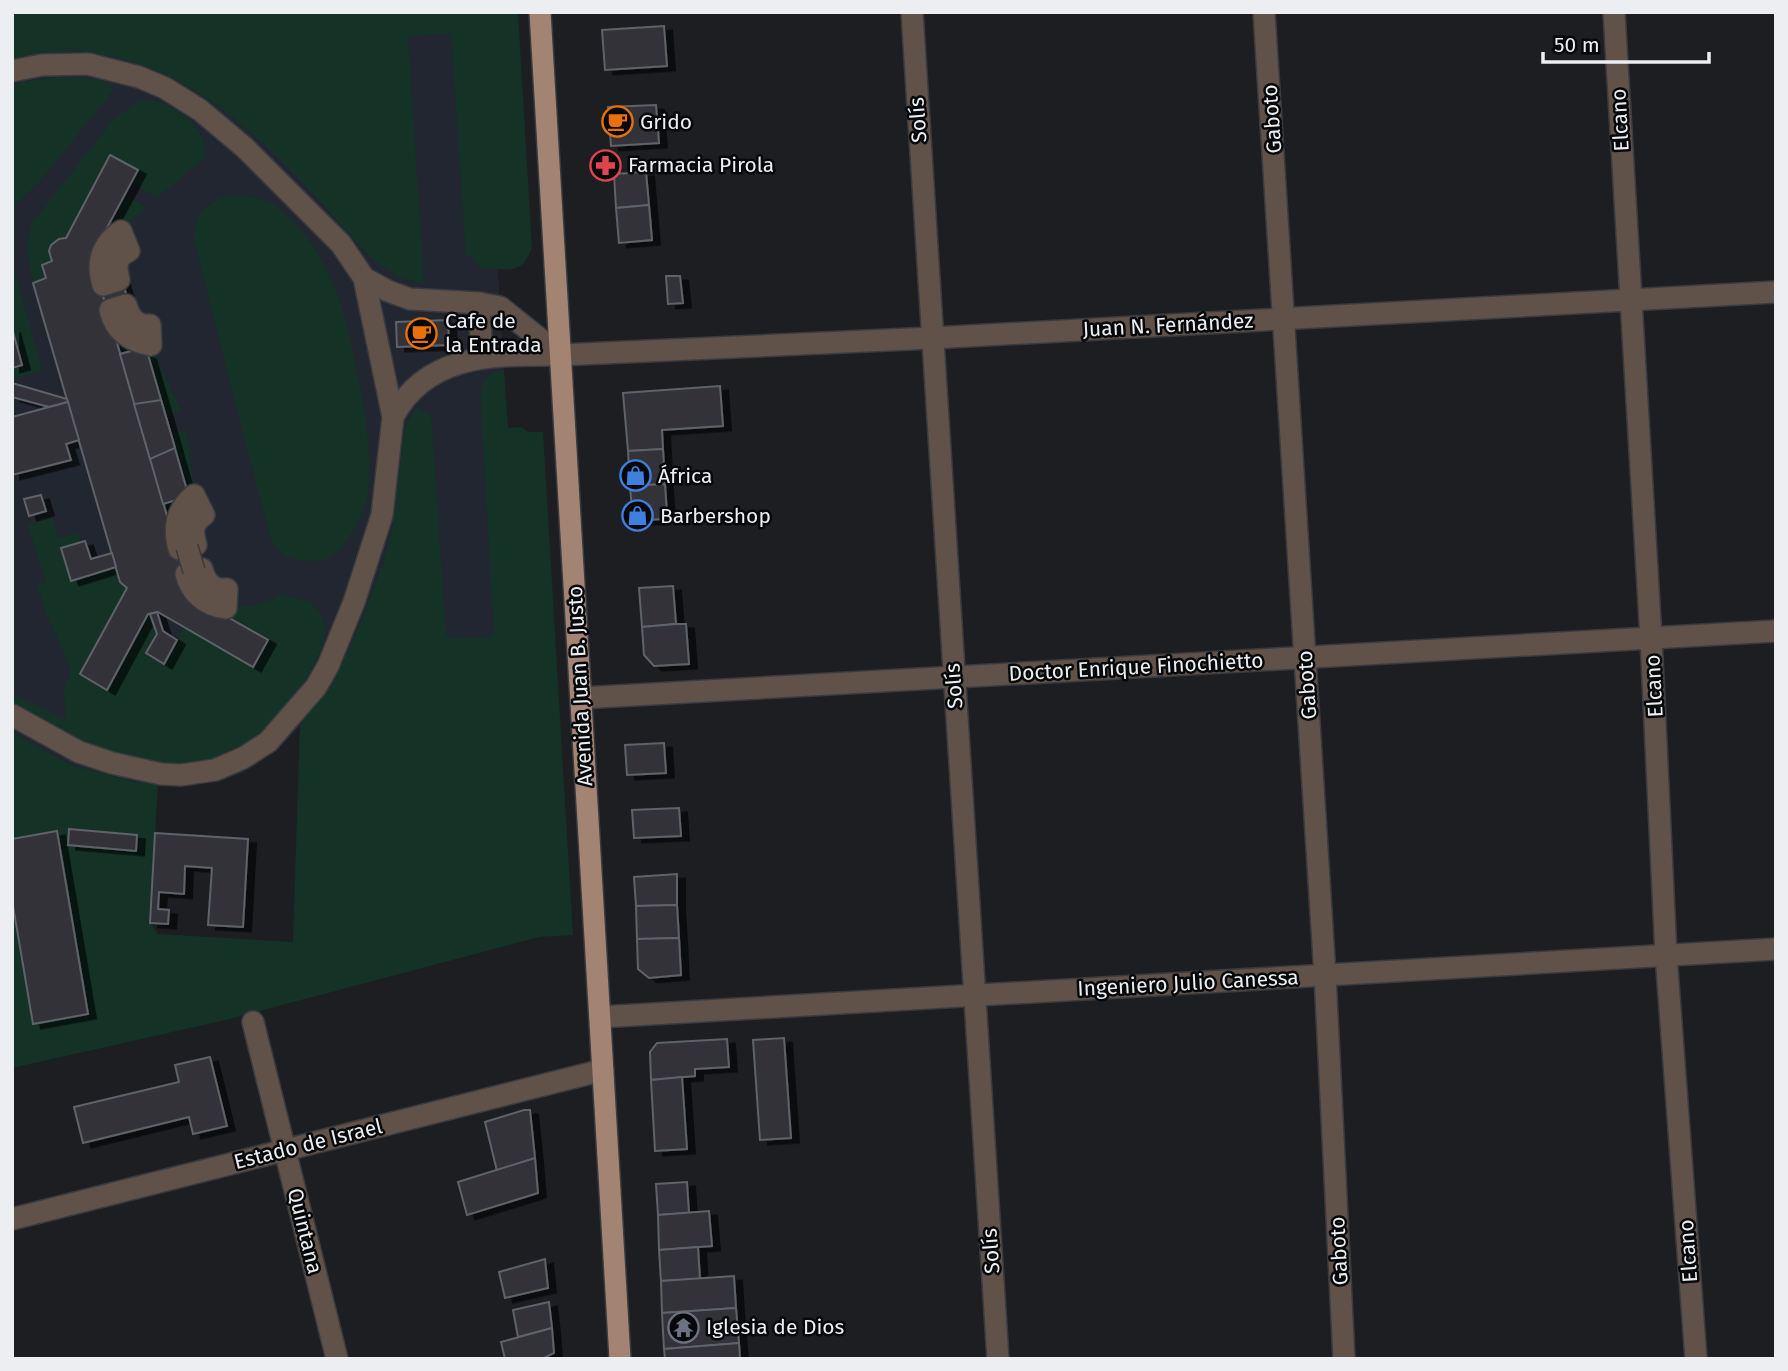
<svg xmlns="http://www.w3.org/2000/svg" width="1788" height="1371" viewBox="0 0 1788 1371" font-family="'Fira Sans',sans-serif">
<defs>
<filter id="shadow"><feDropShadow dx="8" dy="4.5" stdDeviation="0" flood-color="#0009"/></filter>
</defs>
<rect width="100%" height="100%" fill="#1c1e22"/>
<path fill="#222630" d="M 12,12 L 482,12 L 539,937 L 291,1001 L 300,726 L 280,747 L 243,773 L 223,780 L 180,786 L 135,782 L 67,764 L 12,732 Z"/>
<g fill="#143226">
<path d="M 12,12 L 518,12 L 532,247 C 522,280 502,266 480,269 L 473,260 L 473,256 L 466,256 L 451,34 L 408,36 L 424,284 C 382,277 359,246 333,216 C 266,141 186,59 81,52 C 58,50 35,55 12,59 Z"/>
<path d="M 56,77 C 74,78 97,76 112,85 L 112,92 L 40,181 L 12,208 L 12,84 Z"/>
<path d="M 145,100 C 171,100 215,130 203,159 L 157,198 L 131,183 L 110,155 L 66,238 C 51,238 49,249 52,261 L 42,265 L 46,278 L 33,283 L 27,250 L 31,224 L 114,119 L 135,104 Z"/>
<path d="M 127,196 L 147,207 L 96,253 Z"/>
<path d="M 226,196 C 244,196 262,196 277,207 C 332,248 348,324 360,387 C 366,421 373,459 368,493 C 365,513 346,551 326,559 C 317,563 309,561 300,560 C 286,557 279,553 271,541 L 194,241 C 196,214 201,206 226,196 Z"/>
<path d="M 12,259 L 42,371 L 12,379 L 12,368 L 22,365 L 12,328 Z"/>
<path d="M 107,310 L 151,345 L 181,411 L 165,415 L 148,355 L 135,350 L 120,354 Z"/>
<path d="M 496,371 L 504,371 L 508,428 L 522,427 L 528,432 L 543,432 L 573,935 L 539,937 L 226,1020 L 12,1068 L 12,900 L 33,1023 L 88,1014 L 58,831 L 12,839 L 12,732 L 68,764 L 135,782 L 158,784 L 150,922 L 158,934 L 293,942 L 300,725 L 324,693 L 343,661 L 360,625 L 382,566 L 392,529 L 405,428 L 416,407 L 431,415 L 446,634 L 452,638 L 489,637 L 494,634 L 481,412 C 481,396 478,379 496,371 Z"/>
<path d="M 187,430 L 194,495 L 176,550 L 163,504 L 186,490 L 171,435 Z"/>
<path d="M 52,517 L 58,538 L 78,533 L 80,542 L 61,548 L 71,580 L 116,567 L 120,582 L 127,588 L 80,674 L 107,690 L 150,614 L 157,634 L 146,653 L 163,663 L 184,627 L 253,666 L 269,638 L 210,605 C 228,609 266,607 280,594 L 310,601 C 317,608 324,618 325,628 C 328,660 273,729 247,745 C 228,757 203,764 181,766 C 129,770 57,728 12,704 L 12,693 L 66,720 L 64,690 L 71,669 L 47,615 L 37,585 L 46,582 L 28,525 Z"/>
</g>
<g fill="#303237" stroke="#5f6267" stroke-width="2" filter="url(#shadow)">
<path d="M 664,26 L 667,66 L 605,70 L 602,30 Z"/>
<path d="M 656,105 L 659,143 L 611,146 L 608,107 Z"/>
<path d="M 110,155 L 138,170 L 94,252 L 91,253 L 191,599 L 194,598 L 268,640 L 253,667 L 158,612 L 148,614 L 107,690 L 80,674 L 127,588 L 120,582 L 33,283 L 46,278 L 42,265 L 52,261 L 49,251 L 51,245 L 59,239 L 66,238 Z"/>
<path d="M 646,172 L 649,205 L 616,208 L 614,174 Z"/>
<path d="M 649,205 L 652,240 L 619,243 L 616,208 Z"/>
<path d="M 666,276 L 680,276 L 683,303 L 668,304 Z"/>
<path d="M 122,280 L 129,304 L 107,310 L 100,285 Z"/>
<path d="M 448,320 L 449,345 L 397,347 L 396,322 Z"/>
<path d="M 12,328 L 22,365 L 12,368 Z"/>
<path d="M 135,350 L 148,355 L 149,358 L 186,487 L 180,499 L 163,504 L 120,354 Z"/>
<path d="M 12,383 L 67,399 L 68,402 L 49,407 L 12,397 Z"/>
<path d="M 720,386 L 723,426 L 662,430 L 663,449 L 628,451 L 623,393 Z"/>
<path d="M 161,400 L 175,448 L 150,459 L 134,404 Z"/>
<path d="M 68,402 L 79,440 L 66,444 L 71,460 L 12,475 L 12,417 Z"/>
<path d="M 663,449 L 665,484 L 630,486 L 628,451 Z"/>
<path d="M 665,484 L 667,514 L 661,514 L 662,519 L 633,521 L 630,486 Z"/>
<path d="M 41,495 L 46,511 L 29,516 L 24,499 Z"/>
<path d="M 85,541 L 91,559 L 112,553 L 116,567 L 71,581 L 61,548 Z"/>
<path d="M 673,586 L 676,624 L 642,627 L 639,588 Z"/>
<path d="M 157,612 L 163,631 L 177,640 L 164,664 L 146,653 L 157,634 L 150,614 Z"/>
<path d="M 676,624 L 686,624 L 689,664 L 654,666 L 644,655 L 642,627 Z"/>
<path d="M 664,743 L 666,773 L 627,775 L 625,745 Z"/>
<path d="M 679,808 L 681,836 L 634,838 L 632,810 Z"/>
<path d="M 69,829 L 137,835 L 136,851 L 68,845 Z"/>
<path d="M 57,831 L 88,1014 L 33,1024 L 12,900 L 12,839 Z"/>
<path d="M 155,833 L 248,839 L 243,927 L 208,925 L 212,868 L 185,866 L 184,894 L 159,892 L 158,909 L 169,910 L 168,924 L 150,923 Z"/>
<path d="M 677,874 L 677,905 L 636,906 L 634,877 Z"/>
<path d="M 677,905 L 679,938 L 637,939 L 636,906 Z"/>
<path d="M 679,938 L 681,975 L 649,978 L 638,969 L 637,939 Z"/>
<path d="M 784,1038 L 791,1138 L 760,1140 L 753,1040 Z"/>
<path d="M 727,1039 L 729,1067 L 695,1069 L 695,1076 L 651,1080 L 650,1052 L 657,1043 Z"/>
<path d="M 210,1057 L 227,1126 L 193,1134 L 189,1117 L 83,1143 L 74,1107 L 179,1082 L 175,1065 Z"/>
<path d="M 682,1077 L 687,1149 L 655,1151 L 651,1080 Z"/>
<path d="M 524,1110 L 530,1110 L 535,1158 L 497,1171 L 485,1122 Z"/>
<path d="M 535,1158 L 538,1193 L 467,1215 L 458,1182 Z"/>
<path d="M 687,1182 L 689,1213 L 658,1215 L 656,1184 Z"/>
<path d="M 709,1211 L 712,1246 L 659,1250 L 658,1215 Z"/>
<path d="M 698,1247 L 700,1279 L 661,1281 L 659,1250 Z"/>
<path d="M 545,1259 L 548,1288 L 505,1298 L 499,1272 Z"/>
<path d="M 734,1276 L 736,1308 L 662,1313 L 661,1281 Z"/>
<path d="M 549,1302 L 552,1328 L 518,1337 L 513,1310 Z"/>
<path d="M 736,1308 L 739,1343 L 664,1349 L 662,1313 Z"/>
<path d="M 552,1328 L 554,1353 L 542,1359 L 505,1359 L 501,1342 Z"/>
<path d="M 739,1343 L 740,1359 L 665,1359 L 664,1349 Z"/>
</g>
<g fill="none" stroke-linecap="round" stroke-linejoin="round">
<defs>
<g id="minor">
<path d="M 912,12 L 998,1359"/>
<path d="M 1264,12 L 1325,975 L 1344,1359"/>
<path d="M 1614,12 L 1651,638 L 1666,955 L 1696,1359"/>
<path d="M 12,71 L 42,65 L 88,64 L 139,77 L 165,88 L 200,110 L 244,147 L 341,244 L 364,278 L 393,417 L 382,515 L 354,602 L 328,666 L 316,687 L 268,742 L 243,758 L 215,770 L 181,775 L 161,774 L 112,763 L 79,752 L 12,715"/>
<path d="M 121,231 L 129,251 C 115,257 116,267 119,280 L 103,285 C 96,262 101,245 121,231 Z"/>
<path d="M 364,278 L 388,291 L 410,299 L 479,303 L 500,307 L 560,355"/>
<path d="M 479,303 L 482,357"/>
<path d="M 126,305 C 130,317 136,327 150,325 L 151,345 C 130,342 115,331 110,310 Z"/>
<path d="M 393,417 C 427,352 497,355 560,355 L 932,338 L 1776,292"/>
<path d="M 194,495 L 204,515 C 192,523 192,531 196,545 L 179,549 C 173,527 176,511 194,495 Z"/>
<path d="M 202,569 C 206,582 212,591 227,589 L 226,608 C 205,605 192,595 186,574 Z"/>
<path d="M 581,698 L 1776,631"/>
<path d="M 600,1017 L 1776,949"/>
<path d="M 253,1022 L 337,1359"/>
<path d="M 12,1219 L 603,1070"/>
</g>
<path id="major" d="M 540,12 L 620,1359"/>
</defs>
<use href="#minor" stroke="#393b3f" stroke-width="24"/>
<use href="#major" stroke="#393b3f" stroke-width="24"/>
<use href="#minor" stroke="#605149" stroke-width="21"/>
<use href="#major" stroke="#a38372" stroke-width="21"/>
<defs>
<path id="minor-bridge" d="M 187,547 L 194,571"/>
</defs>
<use href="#minor-bridge" stroke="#393b3f" stroke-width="24" stroke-linecap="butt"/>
<use href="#minor-bridge" stroke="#605149" stroke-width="21"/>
</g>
<defs>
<symbol id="cafe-ring" viewBox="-11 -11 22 22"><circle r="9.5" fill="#07080a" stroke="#e8710a" stroke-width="1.5"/><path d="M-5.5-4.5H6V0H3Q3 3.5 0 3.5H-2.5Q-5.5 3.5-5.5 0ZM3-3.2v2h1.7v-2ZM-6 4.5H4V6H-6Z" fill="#e8710a"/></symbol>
<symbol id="pharmacy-ring" viewBox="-11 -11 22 22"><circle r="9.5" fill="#07080a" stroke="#e0444e" stroke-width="1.5"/><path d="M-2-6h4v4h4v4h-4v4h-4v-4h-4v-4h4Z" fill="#e0444e"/></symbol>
<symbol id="shop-ring" viewBox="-11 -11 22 22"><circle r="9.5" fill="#07080a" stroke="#3f7fe0" stroke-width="1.5"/><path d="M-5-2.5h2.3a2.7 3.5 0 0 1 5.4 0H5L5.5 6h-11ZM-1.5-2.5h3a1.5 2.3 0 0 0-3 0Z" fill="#3f7fe0"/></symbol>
<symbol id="temple-ring" viewBox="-11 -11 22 22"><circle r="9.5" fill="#07080a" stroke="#6b7280" stroke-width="1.5"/><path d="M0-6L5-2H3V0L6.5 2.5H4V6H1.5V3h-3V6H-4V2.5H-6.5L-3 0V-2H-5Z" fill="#6b7280"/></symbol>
</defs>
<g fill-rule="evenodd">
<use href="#cafe-ring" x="600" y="104" width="35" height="35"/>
<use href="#pharmacy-ring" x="588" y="148" width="35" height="35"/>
<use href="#cafe-ring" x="404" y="316" width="35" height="35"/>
<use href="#shop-ring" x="618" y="458" width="35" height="35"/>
<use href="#shop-ring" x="620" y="498" width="35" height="35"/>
<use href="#temple-ring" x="666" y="1310" width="35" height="35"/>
</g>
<g text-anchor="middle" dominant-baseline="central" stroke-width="5" stroke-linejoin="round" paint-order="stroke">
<g font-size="21" fill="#eceef1" stroke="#07080a">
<text transform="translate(1272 119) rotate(-94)">Gaboto</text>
<text transform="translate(918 120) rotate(-94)">Solís</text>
<text transform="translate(1620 120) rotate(-93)">Elcano</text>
<text transform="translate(1168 325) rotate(-3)">Juan N. Fernández</text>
<text transform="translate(1136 667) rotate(-3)">Doctor Enrique Finochietto</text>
<text transform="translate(1307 685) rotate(-94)">Gaboto</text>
<text transform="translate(580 686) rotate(-93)">Avenida Juan B. Justo</text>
<text transform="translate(954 686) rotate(-94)">Solís</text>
<text transform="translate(1654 686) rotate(-93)">Elcano</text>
<text transform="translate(1188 983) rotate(-3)">Ingeniero Julio Canessa</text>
<text transform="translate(308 1144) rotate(-14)">Estado de Israel</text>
<text transform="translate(305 1231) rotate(76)">Quintana</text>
<text transform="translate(991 1251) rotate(-94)">Solís</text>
<text transform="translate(1339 1251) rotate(-93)">Gaboto</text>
<text transform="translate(1688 1251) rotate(-94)">Elcano</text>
</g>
<g font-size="21" fill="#eceef1" stroke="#07080a" text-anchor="start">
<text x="640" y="122">Grido</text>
<text x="628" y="165">Farmacia Pirola</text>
<text x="445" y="321">Cafe de<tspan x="445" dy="24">la Entrada</tspan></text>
<text x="658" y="476">África</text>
<text x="660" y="516">Barbershop</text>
<text x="706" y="1327">Iglesia de Dios</text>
</g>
</g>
<rect width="1788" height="1371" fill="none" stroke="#eceef1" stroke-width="28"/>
<path d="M1543 52v10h166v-10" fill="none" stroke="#eceef1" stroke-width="3.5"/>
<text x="1554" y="52" font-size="21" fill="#eceef1" stroke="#07080a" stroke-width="5" paint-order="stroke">50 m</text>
</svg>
